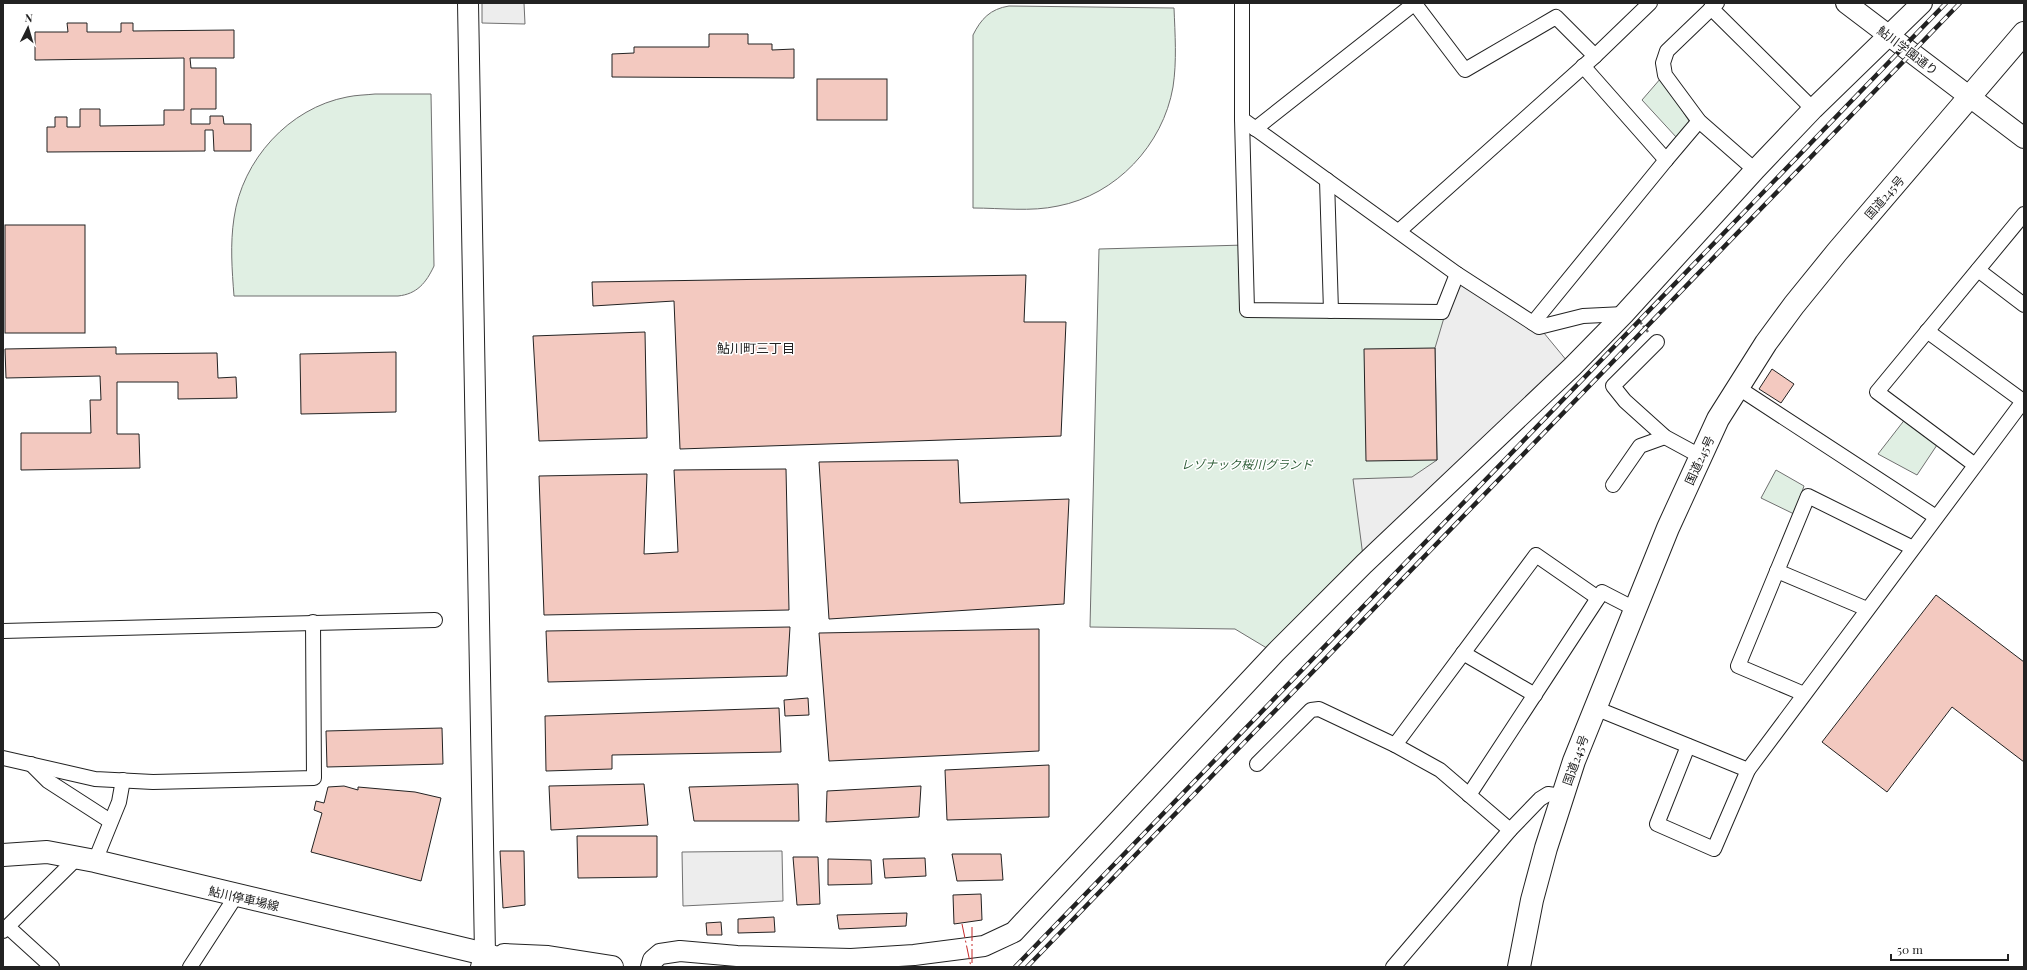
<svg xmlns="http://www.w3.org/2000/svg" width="2027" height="970" viewBox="0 0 2027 970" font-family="'Playfair Display','Noto Sans JP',serif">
<rect width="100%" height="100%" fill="#fff"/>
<g fill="#e0efe3" stroke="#6f6f6f">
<path d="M 1009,6 L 1174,8 C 1175,34 1177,61 1173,87 C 1163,145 1116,195 1058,206 C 1031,212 1001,208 973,208 L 973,35 C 981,19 990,9 1009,6 Z"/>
<path d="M 1661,78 L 1691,124 L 1677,138 L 1642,100 Z"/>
<path d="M 375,94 L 431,94 L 434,266 C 426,283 417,294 398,296 L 234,296 C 232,270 230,244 234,218 C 242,160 289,108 347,97 C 356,95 366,95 375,94 Z"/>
<path d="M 1245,245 L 1247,310 L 1442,312 L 1572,367 L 1275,653 L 1235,629 L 1090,627 L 1099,249 Z"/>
<path d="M 1906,418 L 1939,442 L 1917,475 L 1878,454 Z"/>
<path d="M 1776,470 L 1804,486 L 1794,514 L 1761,498 Z"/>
</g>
<g fill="#ededed" stroke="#6f6f6f">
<path d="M 482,3 L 524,3 L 525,24 L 482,23 Z"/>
<path d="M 1457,274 L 1539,327 L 1572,367 L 1364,564 L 1353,479 L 1412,477 L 1437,460 L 1435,348 Z"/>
<path d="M 782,851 L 783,901 L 683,906 L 682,852 Z"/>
</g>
<g fill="#f3c9c0" stroke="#222">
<path d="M 67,23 L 87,23 L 87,32 L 121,32 L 121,23 L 133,23 L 133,31 L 234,30 L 234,58 L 190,58 L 191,68 L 216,68 L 216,109 L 191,109 L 191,124 L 210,124 L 210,116 L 223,116 L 224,124 L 251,124 L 251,151 L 214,151 L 213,130 L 205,130 L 205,151 L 47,152 L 47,127 L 55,127 L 55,117 L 67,117 L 67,127 L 80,127 L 80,109 L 100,109 L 100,126 L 164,125 L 164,110 L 184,110 L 184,58 L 35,60 L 35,32 L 68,32 Z"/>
<path d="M 709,34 L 748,34 L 748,44 L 772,44 L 772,50 L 794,49 L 794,78 L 612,77 L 612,54 L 634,53 L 634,47 L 709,47 Z"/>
<rect x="817" y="79" width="70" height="41"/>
<rect x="5" y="225" width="80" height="108"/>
<path d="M 1026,275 L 1024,322 L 1066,322 L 1061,436 L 680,449 L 674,301 L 593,306 L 592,282 Z"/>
<path d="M 645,332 L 647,438 L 539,441 L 533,336 Z"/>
<path d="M 116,347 L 116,354 L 217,353 L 218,378 L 236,377 L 237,398 L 178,399 L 178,382 L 117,382 L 117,434 L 139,434 L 140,468 L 21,470 L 21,433 L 91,433 L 90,400 L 101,400 L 100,376 L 6,378 L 5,349 Z"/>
<path d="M 1435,348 L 1437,460 L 1366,461 L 1364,349 Z"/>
<path d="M 396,352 L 396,412 L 301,414 L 300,354 Z"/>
<path d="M 1772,369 L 1794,384 L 1781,403 L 1759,389 Z"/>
<path d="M 958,460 L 960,503 L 1069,499 L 1064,604 L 829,619 L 819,462 Z"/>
<path d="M 786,469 L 789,610 L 544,615 L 539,476 L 647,474 L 644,554 L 678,552 L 674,470 Z"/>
<path d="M 1936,595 L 2024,662 L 2024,762 L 1952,707 L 1887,792 L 1822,742 Z"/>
<path d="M 790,627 L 787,676 L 548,682 L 546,631 Z"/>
<path d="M 1039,629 L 1039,751 L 829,761 L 819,633 Z"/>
<path d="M 808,698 L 809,715 L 785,716 L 784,700 Z"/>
<path d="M 779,708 L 781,752 L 612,755 L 612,769 L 546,771 L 545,716 Z"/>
<path d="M 442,728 L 443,764 L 327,767 L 326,731 Z"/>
<path d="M 1049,765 L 1049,817 L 947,820 L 945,770 Z"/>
<path d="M 644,784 L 648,825 L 551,830 L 549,786 Z"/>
<path d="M 798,784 L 799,821 L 694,821 L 689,787 Z"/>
<path d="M 344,786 L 358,790 L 358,787 L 415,792 L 441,798 L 421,881 L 311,852 L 322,813 L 314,810 L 316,801 L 324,803 L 328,787 Z"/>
<path d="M 921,786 L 919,817 L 826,822 L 827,791 Z"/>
<path d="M 577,836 L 657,836 L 657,877 L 578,878 Z"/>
<path d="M 500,851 L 524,851 L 525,905 L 503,908 Z"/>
<path d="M 952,854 L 1001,854 L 1003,880 L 957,881 Z"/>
<path d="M 793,857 L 818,857 L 820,904 L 797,905 Z"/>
<path d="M 925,858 L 926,876 L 885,878 L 883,859 Z"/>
<path d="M 828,859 L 871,860 L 872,884 L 828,885 Z"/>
<path d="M 981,894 L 982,920 L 954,924 L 953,895 Z"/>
<path d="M 907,913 L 906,926 L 839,929 L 837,915 Z"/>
<path d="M 774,917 L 775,932 L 738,933 L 738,919 Z"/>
<path d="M 721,922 L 722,935 L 707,935 L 706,923 Z"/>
</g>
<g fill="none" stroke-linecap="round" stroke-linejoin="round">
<defs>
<g id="street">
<path d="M 1242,3 L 1242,119 L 1247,310 L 1442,312 L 1457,274"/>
<path d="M 1717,3 L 1667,51 L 1663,63 L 1665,75 L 1699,121 L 1755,170"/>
<path d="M 1415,4 L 1465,70 L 1556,17 L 1595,56"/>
<path d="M 1711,8 L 1813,109"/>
<path d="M 1583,66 L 1666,160 L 1699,121"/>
<path d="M 1242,119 L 1457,274 L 1539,327 L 1583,316 L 1624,314"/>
<path d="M 1255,129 L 1415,3"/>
<path d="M 1327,180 L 1331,311"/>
<path d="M 1399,231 L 1595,56 L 1650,3"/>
<path d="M 1978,270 L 2024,305"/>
<path d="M 1533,323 L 1666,160"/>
<path d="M 1927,331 L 2023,401"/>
<path d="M 1657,342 L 1613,386 L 1625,401 L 1665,437 L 1700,456"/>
<path d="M 1737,387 L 1936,517"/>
<path d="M 1975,465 L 1877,392 L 2024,214"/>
<path d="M 1613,485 L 1640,446 L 1665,437"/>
<path d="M 1777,571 L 1867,609"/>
<path d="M 3,631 L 435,620"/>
<path d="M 1463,653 L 1535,695"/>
<path d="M 1804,694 L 1738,666 L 1808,496 L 1913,548"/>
<path d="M 1595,708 L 1748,770 L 2024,400"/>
<path d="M 1395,745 L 1536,555 L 1598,598"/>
<path d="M 1688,746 L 1657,824 L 1714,849 L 1748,770"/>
<path d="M 3,758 L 95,779 L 153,782 L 314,778 L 313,622"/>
<path d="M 31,764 L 48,781 L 110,821"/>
<path d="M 1257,764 L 1311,710 L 1319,709 L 1395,745 L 1440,770 L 1510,830"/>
<path d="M 1469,795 L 1602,592 L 1635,609"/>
<path d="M 95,861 L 119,802 L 123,780"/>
<path d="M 8,927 L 52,967"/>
<path d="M 3,931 L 77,858"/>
<path d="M 190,967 L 236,896"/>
<path d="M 1393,967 L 1510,830 L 1540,799 L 1548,794 L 1562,796"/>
</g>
<g id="secondary">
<path d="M 468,3 L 485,954 L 481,967"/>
<path d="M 1846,3 L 2024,138"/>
<path d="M 651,967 L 653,960 L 660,954 L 680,951 L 737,956 L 851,959 L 914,955 L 984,946 L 1014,932 L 1275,653 L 1364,564 L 1572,367 L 1624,314 L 1755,170 L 1813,109 L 1922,3"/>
</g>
<g id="primary">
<path d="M 3,855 L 47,852 L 95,861 L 485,954 L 522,967"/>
<path d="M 504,955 L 548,957 L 612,967"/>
</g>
<path id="highway" d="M 1519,967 L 1532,900 L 1546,848 L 1574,761 L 1668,528 L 1718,419 L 1766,343 L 1794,305 L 1837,252 L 2024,33"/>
</defs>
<use href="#street" stroke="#222" stroke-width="16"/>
<use href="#secondary" stroke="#222" stroke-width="22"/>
<use href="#primary" stroke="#222" stroke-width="24"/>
<use href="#highway" stroke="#222" stroke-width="24"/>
<path stroke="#646464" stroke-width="2.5" stroke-dasharray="3 2" stroke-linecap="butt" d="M 1640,322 L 1648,332"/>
<use href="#street" stroke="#fff" stroke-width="14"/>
<use href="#secondary" stroke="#fff" stroke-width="20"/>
<use href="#primary" stroke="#fff" stroke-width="22"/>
<use href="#highway" stroke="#fff" stroke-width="22"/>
<defs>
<g id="rail">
<path d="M 1015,967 L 1946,3"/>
<path d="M 1027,967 L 1960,3"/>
</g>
</defs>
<use href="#rail" stroke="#222" stroke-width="4.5"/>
<use href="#rail" stroke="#fff" stroke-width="3" stroke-dasharray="9" stroke-linecap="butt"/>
<g stroke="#c62828" stroke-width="1" stroke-dasharray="14 3 2 3" stroke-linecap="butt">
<path d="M 962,924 L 971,967"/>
<path d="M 972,963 L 972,924"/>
</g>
</g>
<g text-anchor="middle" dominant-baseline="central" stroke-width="3" stroke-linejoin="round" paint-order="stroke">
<g font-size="12" fill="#222" stroke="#fff">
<text transform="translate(1908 50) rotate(37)">鮎川学園通り</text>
<text transform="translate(1884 197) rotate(-49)">国道245号</text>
<text transform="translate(1699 460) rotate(-65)">国道245号</text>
<text transform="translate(1575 760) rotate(-70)">国道245号</text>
<text transform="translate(244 898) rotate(13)">鮎川停車場線</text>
</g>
<g font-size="12" font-style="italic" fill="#2f5e38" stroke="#fff">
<text x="1247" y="464">レゾナック桜川グランド</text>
</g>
<g font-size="13" fill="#222" stroke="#fff">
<text x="756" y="347">鮎川町三丁目</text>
</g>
</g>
<rect width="2027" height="970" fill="none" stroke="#222222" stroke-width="8"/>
<g transform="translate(28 28) rotate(5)" stroke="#ffffff" stroke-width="3" paint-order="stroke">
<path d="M0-3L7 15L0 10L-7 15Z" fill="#222222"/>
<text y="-6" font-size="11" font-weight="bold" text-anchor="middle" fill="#222222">N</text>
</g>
<path d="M1891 954v6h117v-6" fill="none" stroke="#222222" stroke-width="2"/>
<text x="1897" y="954" font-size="12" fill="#222222" stroke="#ffffff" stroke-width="3" paint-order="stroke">50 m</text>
</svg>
